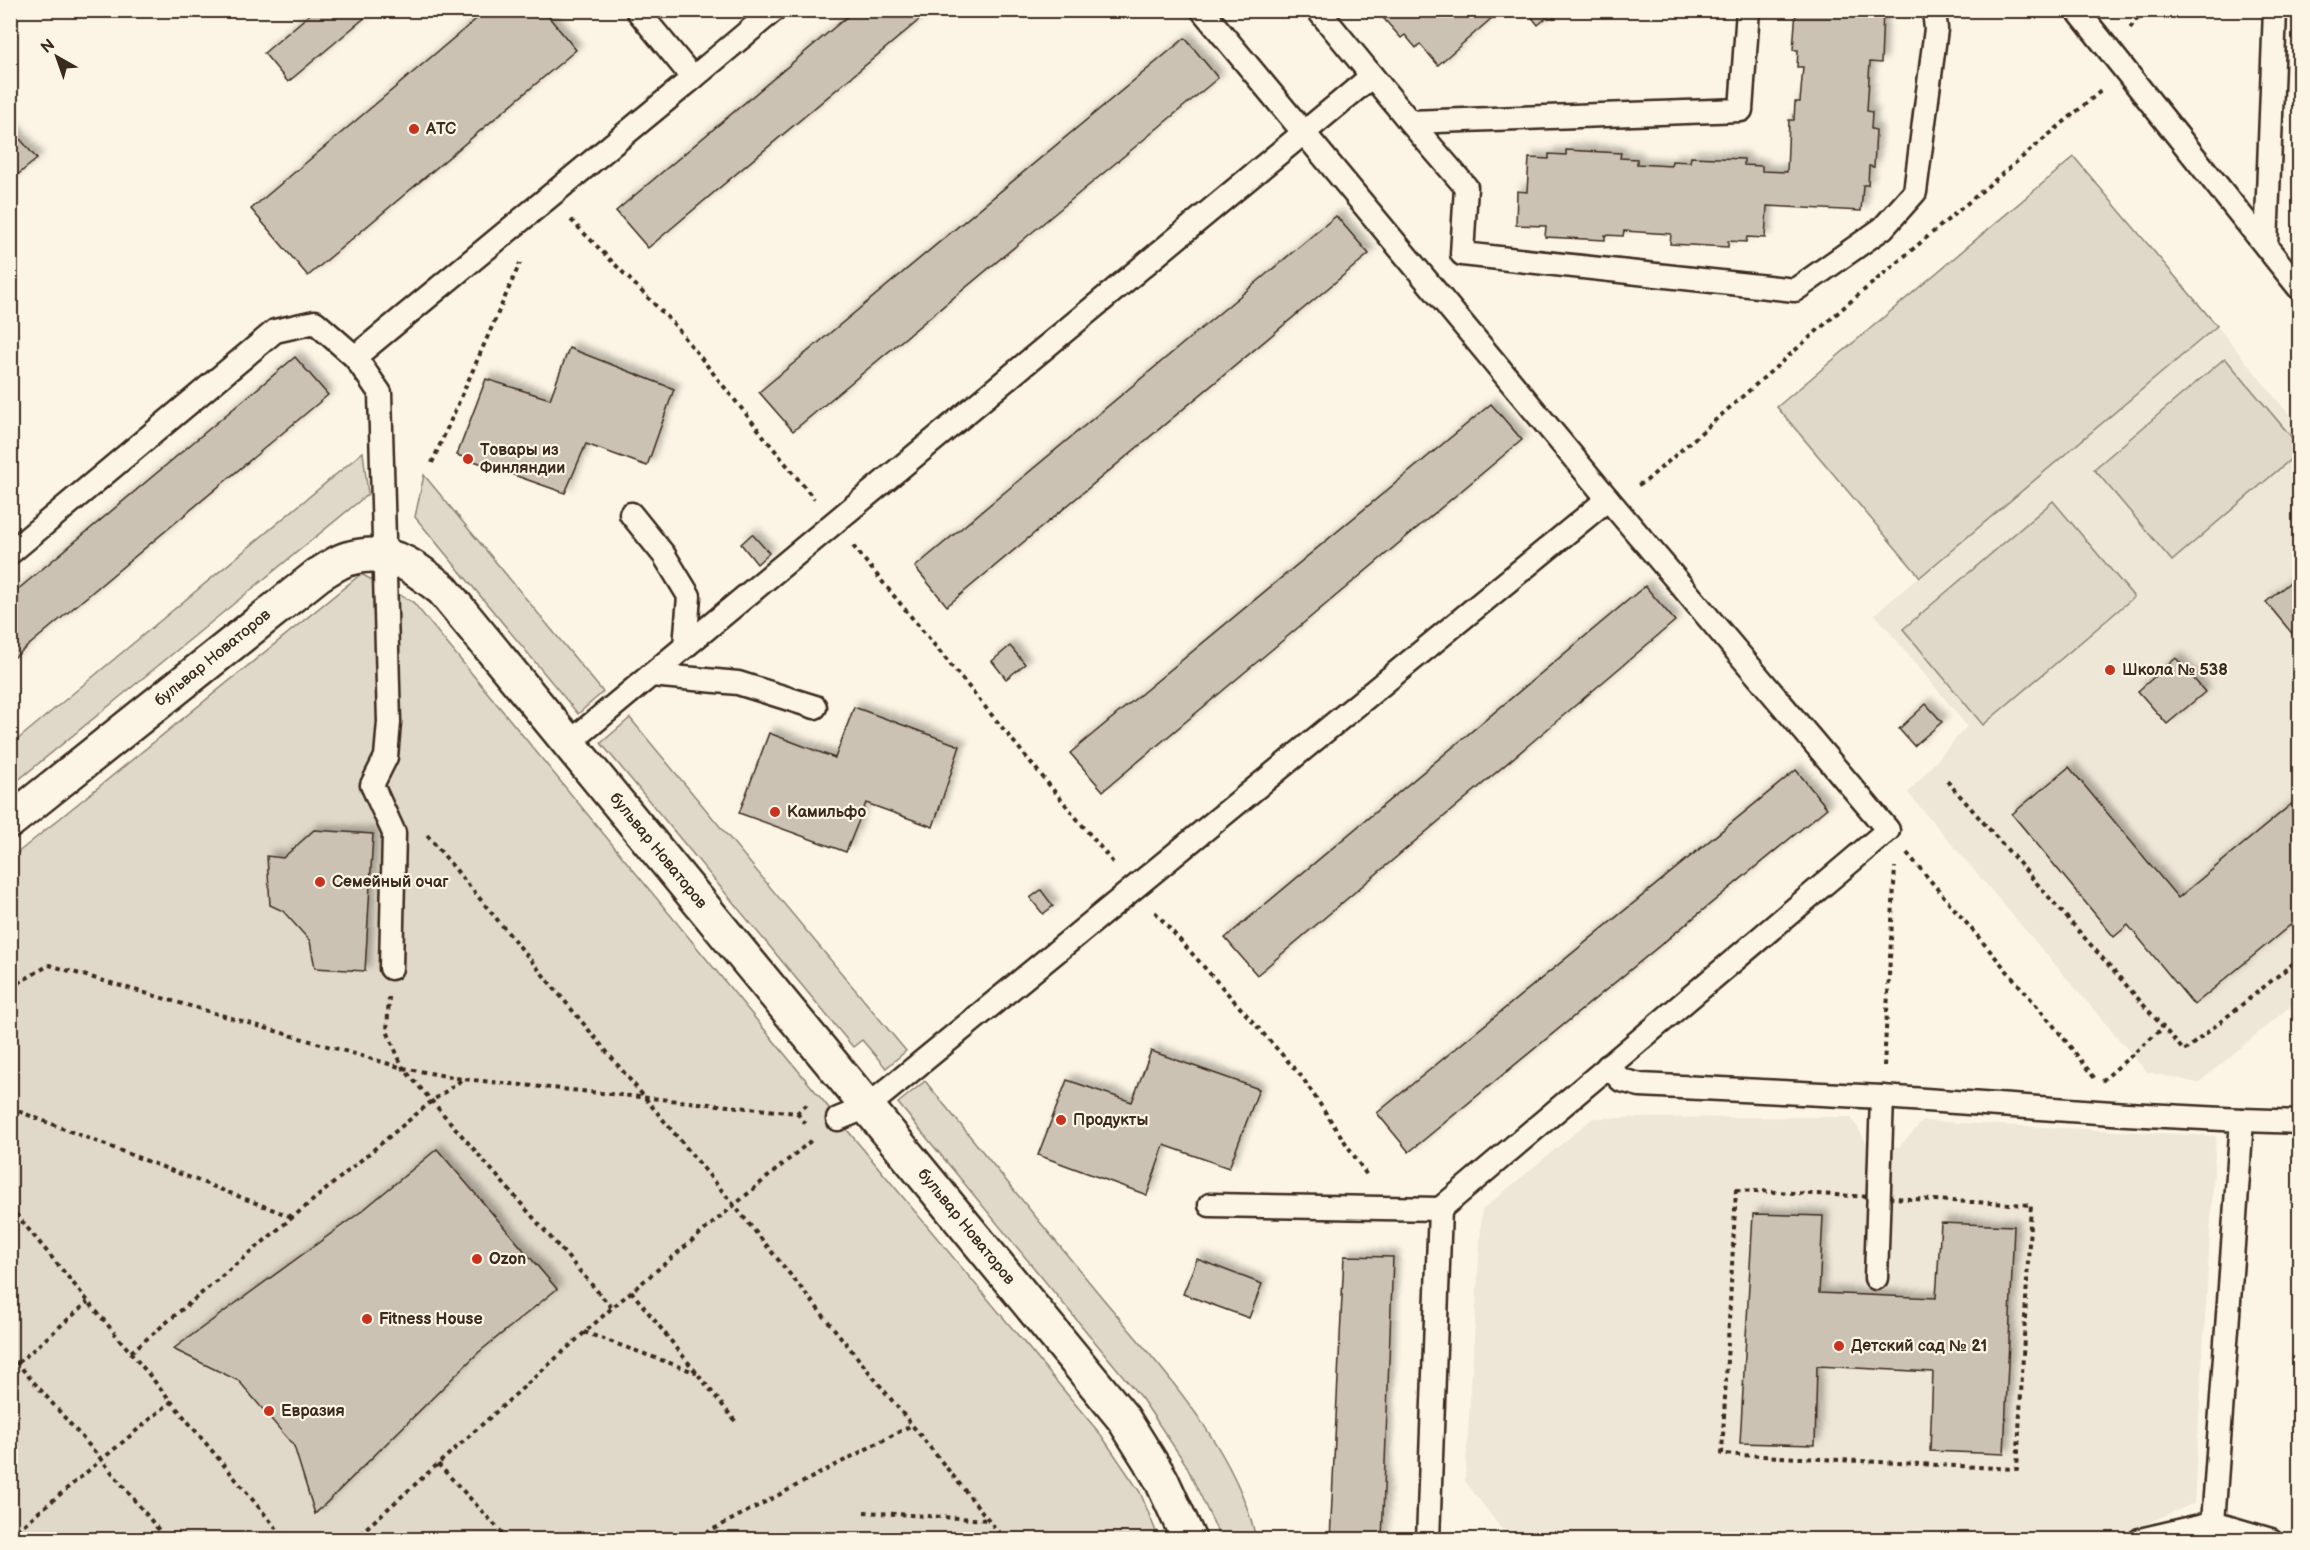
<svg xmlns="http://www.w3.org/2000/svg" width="2310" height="1550" viewBox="0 0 2310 1550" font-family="'Balsamiq Sans',sans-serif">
<defs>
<filter id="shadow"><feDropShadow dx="5.5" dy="-5.5" stdDeviation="3" flood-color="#0004"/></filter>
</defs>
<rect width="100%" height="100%" fill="#fcf5e5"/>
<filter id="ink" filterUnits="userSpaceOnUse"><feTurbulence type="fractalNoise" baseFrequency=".0167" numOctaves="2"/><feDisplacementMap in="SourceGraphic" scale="12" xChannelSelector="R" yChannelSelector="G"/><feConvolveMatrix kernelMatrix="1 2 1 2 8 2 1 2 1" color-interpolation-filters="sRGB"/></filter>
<g filter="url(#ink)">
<g fill="#eee6d6">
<path d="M 2217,326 L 2299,427 L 2299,999 L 2198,1083 L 2147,1072 L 1908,793 L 1967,726 L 1875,614 Z"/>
<path d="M 1851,1117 L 1866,1142 L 1899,1147 L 1923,1121 L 2216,1136 L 2194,1503 L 2112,1539 L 1510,1540 L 1465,1481 L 1482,1210 L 1593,1118 Z"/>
</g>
<g fill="#e0d8c8" stroke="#8e8173" stroke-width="1.5">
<path d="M 2074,157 L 2217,326 L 1920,577 L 1777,407 Z"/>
<path d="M 2225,358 L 2299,446 L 2299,452 L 2172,561 L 2094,469 Z"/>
<path d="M 363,452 L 368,494 L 11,786 L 11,745 Z"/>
<path d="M 424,475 L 603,692 L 578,714 L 415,517 Z"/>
<path d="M 2053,501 L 2134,597 L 1983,725 L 1903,629 Z"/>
<path d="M 361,574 L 413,602 L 838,1119 L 1101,1435 L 1140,1492 L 1159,1539 L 11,1540 L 11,858 Z"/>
<path d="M 630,718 L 906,1051 L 886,1068 L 862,1040 L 853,1047 L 601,743 Z"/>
<path d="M 925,1081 C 981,1150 1038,1220 1095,1289 C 1155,1362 1236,1445 1256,1539 L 1219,1539 L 1216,1528 L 1185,1463 L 1142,1399 L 898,1103 Z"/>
</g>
<g fill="#ccc2b3" stroke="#3b2a1e" stroke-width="1.5" filter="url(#shadow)">
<path d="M 315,10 L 374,10 L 288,82 L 264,53 Z"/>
<path d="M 487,10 L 543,10 L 576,50 L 308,276 L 251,209 Z"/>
<path d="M 855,10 L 931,10 L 648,248 L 616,211 Z"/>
<path d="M 1376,10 L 1501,10 L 1438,65 L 1420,44 L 1416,48 L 1405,35 L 1401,38 Z"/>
<path d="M 1526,10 L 1563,10 L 1554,18 L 1551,14 L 1538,25 Z"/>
<path d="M 1796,10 L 1883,10 L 1881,63 L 1870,62 L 1867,111 L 1872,112 L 1871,129 L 1876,130 L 1874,167 L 1869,166 L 1868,185 L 1863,185 L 1861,211 L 1767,206 L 1765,238 L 1747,237 L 1746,242 L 1728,241 L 1728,247 L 1670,244 L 1671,234 L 1624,231 L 1623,236 L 1605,235 L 1605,240 L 1545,237 L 1546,226 L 1516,225 L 1517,191 L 1527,192 L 1529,158 L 1549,159 L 1549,154 L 1566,155 L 1566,150 L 1621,153 L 1620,158 L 1637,159 L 1637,164 L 1671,166 L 1672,161 L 1690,162 L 1691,157 L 1744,159 L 1744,165 L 1762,166 L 1762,171 L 1787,172 L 1789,120 L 1794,120 L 1795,102 L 1800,102 L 1803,67 L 1797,67 L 1798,50 L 1793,50 Z"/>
<path d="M 1185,38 L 1218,78 L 793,431 L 759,392 Z"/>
<path d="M 10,127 L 37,159 L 10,181 Z"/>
<path d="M 1336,216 L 1369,254 L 947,606 L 915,567 Z"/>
<path d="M 569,348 L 674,389 L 647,466 L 586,444 L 565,493 L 457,455 L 486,379 L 550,399 Z"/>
<path d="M 295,357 L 328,395 L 10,661 L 10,596 Z"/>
<path d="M 1491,404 L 1522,440 L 1103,791 L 1070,753 Z"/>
<path d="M 752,534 L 769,553 L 757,564 L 741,544 Z"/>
<path d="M 2300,574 L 2300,643 L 2266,602 Z"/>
<path d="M 1645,586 L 1675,621 L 1257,975 L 1225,938 Z"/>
<path d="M 1010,646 L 1025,664 L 1006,679 L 992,661 Z"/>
<path d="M 2176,658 L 2205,692 L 2167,724 L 2138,691 Z"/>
<path d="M 1926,704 L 1942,722 L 1914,746 L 1899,729 Z"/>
<path d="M 854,707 L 960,746 L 933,827 L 866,803 L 846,852 L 739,813 L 769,733 L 835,758 Z"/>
<path d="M 2069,767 L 2178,898 L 2300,797 L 2300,917 L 2194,1005 L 2128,925 L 2114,937 L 2012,814 Z"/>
<path d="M 1796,770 L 1827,808 L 1409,1152 L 1377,1113 Z"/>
<path d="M 314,830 L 373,834 L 365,971 L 315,968 L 310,941 L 283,911 L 270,905 L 267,856 L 283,858 Z"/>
<path d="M 1041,890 L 1053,906 L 1043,914 L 1030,898 Z"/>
<path d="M 1151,1051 L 1259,1089 L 1229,1168 L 1164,1145 L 1147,1195 L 1038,1155 L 1067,1080 L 1132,1102 Z"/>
<path d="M 437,1149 L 557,1289 L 479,1352 L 315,1514 L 294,1446 L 239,1381 L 173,1349 L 362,1211 Z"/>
<path d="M 1753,1214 L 1823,1216 L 1819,1293 L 1936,1298 L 1941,1223 L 2014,1226 L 2004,1454 L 1930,1451 L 1933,1372 L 1817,1366 L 1815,1445 L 1740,1443 Z"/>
<path d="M 1344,1256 L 1393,1257 L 1382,1540 L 1330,1540 Z"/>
<path d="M 1197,1259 L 1262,1284 L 1249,1318 L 1183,1294 Z"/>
</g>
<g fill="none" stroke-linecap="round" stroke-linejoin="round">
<defs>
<g id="lane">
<path d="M 1202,10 L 1608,499 L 1888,830 L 1440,1209 L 1210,1205"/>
<path d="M 1318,10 L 1410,122 L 1741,110 L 1748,10"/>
<path d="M 2077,10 L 2300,289"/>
<path d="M 693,78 L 774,10"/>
<path d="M 1410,122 L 1466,187 L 1462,254 L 1795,290 L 1883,228 L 1915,192 L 1936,29 L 1934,10"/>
<path d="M 2266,246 L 2275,10"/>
<path d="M 355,357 L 380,393 L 389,722 L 386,757 L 372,785 L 394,833 L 391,968"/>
<path d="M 631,514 L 664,555 L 689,596 L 685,647"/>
<path d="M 10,553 L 275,331 L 315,322 L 355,357 L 693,78 L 637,10"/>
<path d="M 651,675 L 738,683 L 815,707"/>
<path d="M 569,743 L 1372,76"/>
<path d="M 1608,1066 L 1621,1080 L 1640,1085 L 1882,1097 L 2127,1114 L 2242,1120 L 2213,1523"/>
<path d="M 838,1119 L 867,1107 L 1608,499"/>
<path d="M 2242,1120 L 2300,1122"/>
<path d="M 1876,1278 L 1882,1097"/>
<path d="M 1428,1540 L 1440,1209"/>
<path d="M 2140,1540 L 2213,1523 L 2271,1540"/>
</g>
<path id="secondary" d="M 10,821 L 318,575 C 328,569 340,560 351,558 C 391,547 414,567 443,590 L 1123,1418 L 1161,1479 L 1189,1540"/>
</defs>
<use href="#lane" stroke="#3b2a1e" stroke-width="27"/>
<use href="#secondary" stroke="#3b2a1e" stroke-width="38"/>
<g stroke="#3b2a1e" stroke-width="4" stroke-dasharray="4.5 4.5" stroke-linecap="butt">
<path d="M 2130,28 L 2143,10"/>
<path d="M 571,220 L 673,323 L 814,499"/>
<path d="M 432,463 L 520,263"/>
<path d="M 1638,485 L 1646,481 L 1850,302 L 2102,90"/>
<path d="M 853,546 L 1115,865"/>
<path d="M 1947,781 L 2184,1051 L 2300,958"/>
<path d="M 427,835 L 733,1204 L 1005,1540"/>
<path d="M 1907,853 L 2058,1031 L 2096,1080"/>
<path d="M 1155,912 L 1302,1077 L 1368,1177"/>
<path d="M 10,988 L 49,965 L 403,1068 L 462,1079"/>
<path d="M 389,997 L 387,1031 L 403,1068 L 612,1308"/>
<path d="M 1884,1066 L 1895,867"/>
<path d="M 2102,1081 L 2163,1028"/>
<path d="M 10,1108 L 292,1217"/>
<path d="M 797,1113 L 806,1124"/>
<path d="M 1736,1190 L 2031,1205 L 2017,1469 L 1722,1454 Z"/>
<path d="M 10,1207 L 286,1540"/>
<path d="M 631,1291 L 736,1422"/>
<path d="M 584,1332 L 697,1373"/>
<path d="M 131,1352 L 432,1101 L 463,1079 L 797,1113 L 810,1102"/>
<path d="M 10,1355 L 101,1459 L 167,1540"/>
<path d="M 18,1363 L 88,1302"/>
<path d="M 438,1464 L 509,1540"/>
<path d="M 864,1512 L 989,1520"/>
<path d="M 10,1536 L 172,1401"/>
<path d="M 353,1540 L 612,1308 L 814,1138"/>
<path d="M 700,1540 L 708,1532 L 912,1425"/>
</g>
<use href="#lane" stroke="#fcf5e5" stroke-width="22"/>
<use href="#secondary" stroke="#fcf5e5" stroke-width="33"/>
</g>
</g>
<g fill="#c8321e" stroke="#fcf5e5" stroke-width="2">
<circle cx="414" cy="129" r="6"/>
<circle cx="468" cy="459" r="6"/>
<circle cx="2110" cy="670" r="6"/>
<circle cx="775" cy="812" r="6"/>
<circle cx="320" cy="882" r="6"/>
<circle cx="1061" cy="1120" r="6"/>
<circle cx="477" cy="1259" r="6"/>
<circle cx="367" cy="1319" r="6"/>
<circle cx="1839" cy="1346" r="6"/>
<circle cx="269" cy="1411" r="6"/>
</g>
<g text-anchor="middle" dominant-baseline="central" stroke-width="4.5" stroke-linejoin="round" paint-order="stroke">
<g font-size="16" font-weight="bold" fill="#3b2a1e" stroke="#fcf5e5" text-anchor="start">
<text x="426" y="129">АТС</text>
<text x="480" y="450">Товары из<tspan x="480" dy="18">Финляндии</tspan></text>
<text x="2122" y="670">Школа № 538</text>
<text x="787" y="812">Камильфо</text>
<text x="332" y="882">Семейный очаг</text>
<text x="1073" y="1120">Продукты</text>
<text x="489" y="1259">Ozon</text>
<text x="379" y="1319">Fitness House</text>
<text x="1851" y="1346">Детский сад № 21</text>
<text x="281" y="1411">Евразия</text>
</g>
<g font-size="16" fill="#3b2a1e" stroke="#fcf5e5">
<text transform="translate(213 658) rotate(-39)">бульвар Новаторов</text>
<text transform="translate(658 851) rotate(51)">бульвар Новаторов</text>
<text transform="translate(966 1227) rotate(51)">бульвар Новаторов</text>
</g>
</g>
<rect width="2310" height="1550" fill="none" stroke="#fcf5e5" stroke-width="36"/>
<rect x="18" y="18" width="2274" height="1514" fill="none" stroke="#3b2a1e" stroke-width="2" filter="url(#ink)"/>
<g transform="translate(57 57) rotate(320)" stroke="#fcf5e5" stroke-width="4.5" paint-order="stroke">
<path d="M0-4.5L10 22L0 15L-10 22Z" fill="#3b2a1e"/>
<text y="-9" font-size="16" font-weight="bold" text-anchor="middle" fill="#3b2a1e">N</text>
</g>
</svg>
